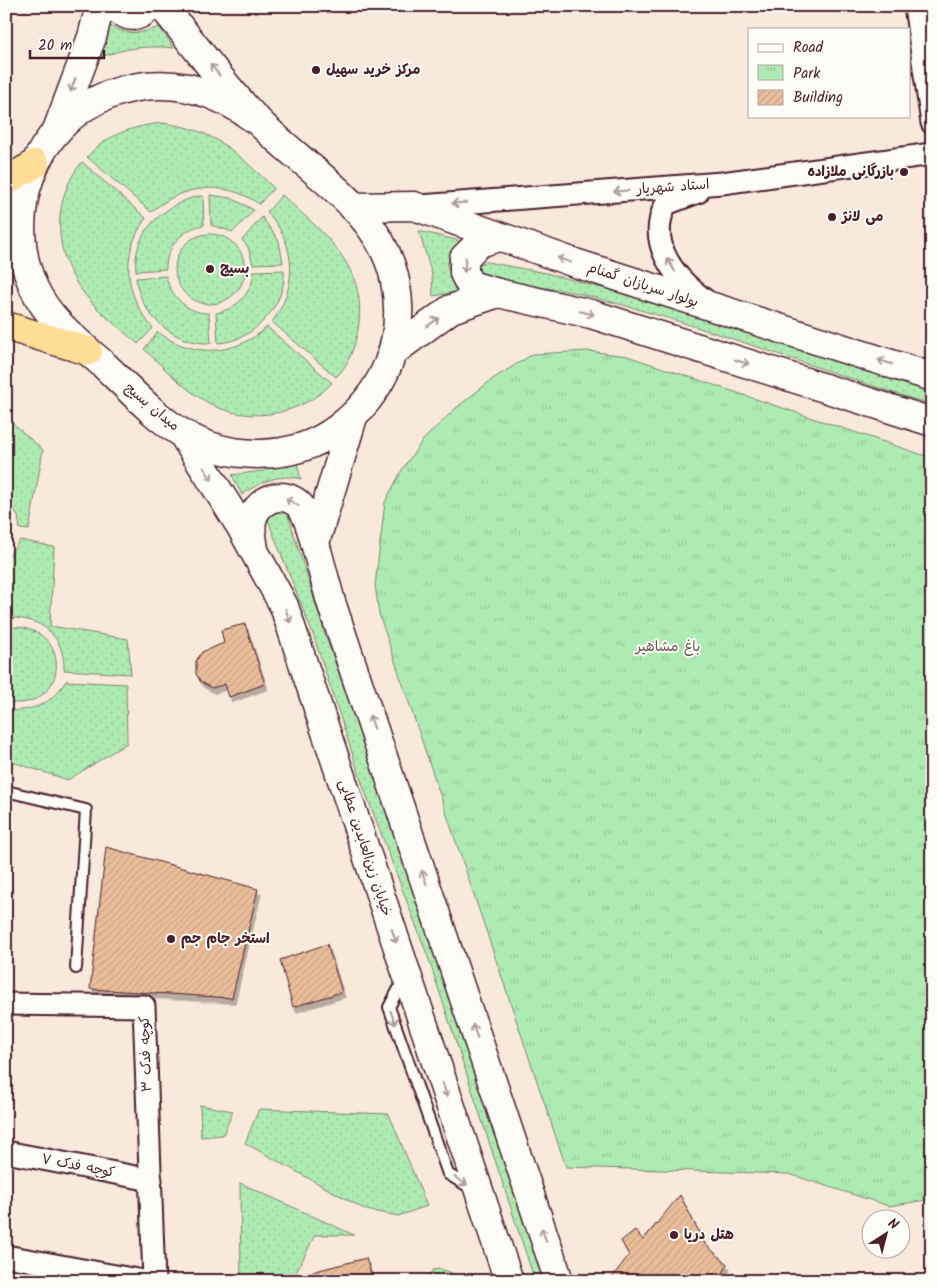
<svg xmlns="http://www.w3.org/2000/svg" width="938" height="1287" viewBox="0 0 938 1287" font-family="Kalam,'Playpen Sans Arabic',sans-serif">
<defs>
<pattern id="grass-dots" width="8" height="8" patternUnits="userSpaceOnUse" patternTransform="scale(1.25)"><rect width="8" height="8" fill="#aeebb2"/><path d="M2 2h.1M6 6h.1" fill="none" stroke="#97c999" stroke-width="1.8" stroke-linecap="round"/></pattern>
<pattern id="park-tufts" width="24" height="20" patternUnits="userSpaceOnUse" patternTransform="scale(1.25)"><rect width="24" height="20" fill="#aeebb2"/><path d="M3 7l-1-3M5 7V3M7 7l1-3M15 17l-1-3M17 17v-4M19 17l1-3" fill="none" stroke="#97c999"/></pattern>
<pattern id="building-hatch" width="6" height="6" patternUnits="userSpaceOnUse" patternTransform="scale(1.25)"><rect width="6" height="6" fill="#ebbe9b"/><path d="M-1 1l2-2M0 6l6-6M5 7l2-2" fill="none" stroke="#cba386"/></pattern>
<filter id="shadow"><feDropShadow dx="3" dy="5.5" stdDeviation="0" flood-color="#0004"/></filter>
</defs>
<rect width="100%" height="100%" fill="#f8e9db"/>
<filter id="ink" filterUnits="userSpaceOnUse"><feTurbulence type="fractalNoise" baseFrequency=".02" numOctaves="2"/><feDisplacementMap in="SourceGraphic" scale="10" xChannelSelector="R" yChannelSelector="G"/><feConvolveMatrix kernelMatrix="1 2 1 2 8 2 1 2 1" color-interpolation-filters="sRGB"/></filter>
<g filter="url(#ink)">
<g fill="url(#grass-dots)" stroke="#7c856e">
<path d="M 110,26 C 127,35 141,34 159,27 L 174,48 C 149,45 122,48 99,58 Z"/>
<path d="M 162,123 C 216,129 236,153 274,188 L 259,204 C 224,179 182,185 151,212 L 87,157 C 107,134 134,126 162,123 Z"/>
<path d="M 82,162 L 146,218 C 120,254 124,295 153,328 L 138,344 C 119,327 95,310 80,288 C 53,251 52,198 82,162 Z"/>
<path d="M 210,195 L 231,198 L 254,210 L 233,232 L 211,225 Z"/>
<path d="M 282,195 C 323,233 369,266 358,329 C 355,346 349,365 336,377 L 272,322 C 298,287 297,244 267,212 Z"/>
<path d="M 198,196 L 203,196 L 204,225 C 183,228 165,248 166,269 L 136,271 C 132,232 164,205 198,196 Z"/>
<path d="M 262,217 L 279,241 L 283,263 L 253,264 L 248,247 L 242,240 Z"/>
<path d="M 419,231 L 460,241 L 452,253 L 447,264 L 451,275 L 464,291 L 433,296 L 432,275 Z"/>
<circle cx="210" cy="269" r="35"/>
<path d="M 487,262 L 546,273 L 684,310 L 932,389 L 932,405 C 818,370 707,326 593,297 C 555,287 515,286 478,273 L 479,264 Z"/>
<path d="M 284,270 C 287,305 252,342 218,343 L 216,313 C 237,309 253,292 254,271 Z"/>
<path d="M 166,276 C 170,296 188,314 209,313 L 211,343 C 174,345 139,314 136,278 Z"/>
<path d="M 267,327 L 332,383 C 299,417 243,426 202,399 C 181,386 162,366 144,349 L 158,332 C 193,358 235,356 267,327 Z"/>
<path d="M 8,419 L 43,450 L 29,530 L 20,529 L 18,516 L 6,499 Z"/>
<path d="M 296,459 L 301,479 C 280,473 259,482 242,495 L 232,475 L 262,471 Z"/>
<path d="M 278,508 L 287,512 L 325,634 L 440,955 L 549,1281 L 535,1281 L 428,957 L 363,786 L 313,634 L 272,531 L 268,519 L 272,510 Z"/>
<path d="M 20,540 L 54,547 L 50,626 L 128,639 L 131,674 L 64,670 C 65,635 41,617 7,618 L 6,560 Z"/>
<path d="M 14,627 C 76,629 67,713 6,702 L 6,629 Z"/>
<path d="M 66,681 L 126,684 L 127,743 L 68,780 L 6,760 L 6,726 L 9,711 C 36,710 51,704 66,681 Z"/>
<path d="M 200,1105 L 233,1111 L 223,1135 L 201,1137 Z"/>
<path d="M 259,1109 L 389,1114 L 427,1206 L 398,1216 L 366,1210 L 245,1143 Z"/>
<path d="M 240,1183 L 354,1235 L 315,1235 L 292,1281 L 241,1281 Z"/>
<path d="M 441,1269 L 452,1273 L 459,1281 L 424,1281 L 433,1270 Z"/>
</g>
<path fill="url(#park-tufts)" stroke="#7c856e" d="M 588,351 L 627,356 L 932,458 L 932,1199 L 889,1206 L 789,1174 L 566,1167 L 379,614 L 375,585 L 385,502 L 402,470 L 423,440 L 456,408 L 494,378 L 533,354 Z"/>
<g fill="url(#building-hatch)" stroke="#4a1f2b" filter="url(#shadow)">
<path d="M 245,624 L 265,684 L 229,697 L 225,684 L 212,688 L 201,682 L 196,674 L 196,661 L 202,652 L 224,643 L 221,630 Z"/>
<path d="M 106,847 L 258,889 L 232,998 L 90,989 Z"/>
<path d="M 327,944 L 342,992 L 293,1007 L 280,960 Z"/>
<path d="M 680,1195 L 705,1244 L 727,1264 L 720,1281 L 609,1281 L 629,1255 L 621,1241 L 635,1230 L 643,1240 Z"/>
<path d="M 366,1258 L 373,1281 L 305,1281 L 304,1274 Z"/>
</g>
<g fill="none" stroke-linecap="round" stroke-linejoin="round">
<defs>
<g id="lane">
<path d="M 6,791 L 86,810 L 76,968"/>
<path d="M 404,979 L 389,1007 L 448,1174 L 471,1188"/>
</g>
<g id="street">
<path d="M 915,6 L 932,123"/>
<path d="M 698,192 L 666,204 C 646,243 674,278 705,300"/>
<path d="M 420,206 L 722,183 L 932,154"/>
<path d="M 6,1004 L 144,1006 L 154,1281"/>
<path d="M 6,1152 L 151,1180"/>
<path d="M 6,1256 L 143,1281"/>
</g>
<g id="secondary">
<path d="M 114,6 C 126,18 138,20 149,6"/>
<path d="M 162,6 C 195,44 223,86 258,121 C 306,170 381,209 395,281 C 407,340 384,394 337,429 C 293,462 228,461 182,433 C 153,416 129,388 104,365 C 78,342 49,320 34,288 C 1,215 33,122 111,94 C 164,75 214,88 257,121"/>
<path d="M 57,130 L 92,37 L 100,6"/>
<path d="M 353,207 L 414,206 L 575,263 L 932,377"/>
<path d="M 498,293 L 470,285 L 464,273 L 464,258 L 479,243 L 499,237"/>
<path d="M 394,351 L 451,309 L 498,293 L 591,314 L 932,422"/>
<path d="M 353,417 L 315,543 L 331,602 L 559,1281"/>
<path d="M 182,433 L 241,527 L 284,606 L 509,1281"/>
<path d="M 254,549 C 253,541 250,529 252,521 C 256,501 280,489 297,503 C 308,512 311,530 315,543"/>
</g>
<g id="highway">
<path d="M 6,181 L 35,164"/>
<path d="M 6,326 L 88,351"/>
</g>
</defs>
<use href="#lane" stroke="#4a1f2b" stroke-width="14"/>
<use href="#street" stroke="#4a1f2b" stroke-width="25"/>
<use href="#secondary" stroke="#4a1f2b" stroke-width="31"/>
<use href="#highway" stroke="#4a1f2b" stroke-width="31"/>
<use href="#lane" stroke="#fdfcf7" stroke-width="10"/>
<use href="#street" stroke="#fdfcf7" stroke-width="21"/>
<use href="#secondary" stroke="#fdfcf7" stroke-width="28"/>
<use href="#highway" stroke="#fedd96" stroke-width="28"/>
</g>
<defs><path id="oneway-shaft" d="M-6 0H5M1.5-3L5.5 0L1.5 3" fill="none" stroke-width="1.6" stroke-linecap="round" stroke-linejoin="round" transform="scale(1.25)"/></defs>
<g stroke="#ac999b">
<use href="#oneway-shaft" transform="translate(215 70) rotate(-130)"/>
<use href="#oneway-shaft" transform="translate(73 85) rotate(110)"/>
<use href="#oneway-shaft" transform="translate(621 191) rotate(176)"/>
<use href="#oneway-shaft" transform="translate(459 203) rotate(176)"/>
<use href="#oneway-shaft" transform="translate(564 260) rotate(-161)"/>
<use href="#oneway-shaft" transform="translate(465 265) rotate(95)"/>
<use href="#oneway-shaft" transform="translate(671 265) rotate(-122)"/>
<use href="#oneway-shaft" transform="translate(587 313) rotate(14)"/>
<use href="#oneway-shaft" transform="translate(433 322) rotate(-36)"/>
<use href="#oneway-shaft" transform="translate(742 362) rotate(18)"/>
<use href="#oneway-shaft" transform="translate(885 362) rotate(-162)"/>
<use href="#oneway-shaft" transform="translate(208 474) rotate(58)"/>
<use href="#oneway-shaft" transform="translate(292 502) rotate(-149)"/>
<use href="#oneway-shaft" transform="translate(288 616) rotate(72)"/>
<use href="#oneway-shaft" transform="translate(372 722) rotate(-109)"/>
<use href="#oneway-shaft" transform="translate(424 877) rotate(-109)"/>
<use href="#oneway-shaft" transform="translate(394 936) rotate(72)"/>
<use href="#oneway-shaft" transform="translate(393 1018) rotate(71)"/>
<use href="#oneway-shaft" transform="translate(475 1031) rotate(-109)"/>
<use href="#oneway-shaft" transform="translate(445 1090) rotate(72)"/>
<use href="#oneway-shaft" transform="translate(461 1181) rotate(32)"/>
<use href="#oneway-shaft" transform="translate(544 1235) rotate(-109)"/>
</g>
</g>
<g fill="#4a1f2b" stroke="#fdfcf7" stroke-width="2">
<circle cx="316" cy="70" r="5"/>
<circle cx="904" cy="172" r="5"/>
<circle cx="832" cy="217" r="5"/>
<circle cx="210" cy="269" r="5"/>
<circle cx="171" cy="939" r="5"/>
<circle cx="674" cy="1235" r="5"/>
</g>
<g text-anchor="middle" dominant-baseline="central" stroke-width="4" stroke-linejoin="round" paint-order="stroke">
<g font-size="14" font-weight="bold" fill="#4a1f2b" stroke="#fdfcf7" text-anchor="start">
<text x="326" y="70">مرکز خرید سهیل</text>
<text x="894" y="172" text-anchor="end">بازرگانی ملازاده</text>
<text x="842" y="217">می لانژ</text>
<text x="220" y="269">بسیج</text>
<text x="181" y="939">استخر جام جم</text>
<text x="684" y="1235">هتل دریا</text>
</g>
<g font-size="14" fill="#4a1f2b" stroke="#fdfcf7">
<text transform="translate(673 187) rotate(-4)">استاد شهریار</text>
<text transform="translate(643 285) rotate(18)">بولوار سربازان گمنام</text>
<text transform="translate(152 407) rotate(40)">میدان بسیج</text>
<text transform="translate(365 848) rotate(72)">خیابان زین‌العابدین عطایی</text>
<text transform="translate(146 1054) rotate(-92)">کوچه فدک ۳</text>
<text transform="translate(78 1166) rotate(11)">کوچه فدک ۷</text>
</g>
<g font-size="14" fill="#63524d" stroke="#fdfcf7">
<text x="668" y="647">باغ مشاهیر</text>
</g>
</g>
<rect width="938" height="1287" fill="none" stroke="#fdfcf7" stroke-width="25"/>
<rect x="12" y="12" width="913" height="1262" fill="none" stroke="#4a1f2b" stroke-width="2" filter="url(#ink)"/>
<rect x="748" y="28" width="162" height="90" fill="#fdfcf7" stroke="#b5a4a5"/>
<rect x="758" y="44" width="25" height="8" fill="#fdfcf7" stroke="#b5a4a5"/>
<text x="793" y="52" font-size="15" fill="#4a1f2b">Road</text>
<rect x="758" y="65" width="25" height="15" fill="url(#park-tufts)" stroke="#b5a4a5"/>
<text x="793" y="78" font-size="15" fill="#4a1f2b">Park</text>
<rect x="758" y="90" width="25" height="15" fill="url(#building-hatch)" stroke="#b5a4a5"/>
<text x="793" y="102" font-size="15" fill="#4a1f2b">Building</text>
<g transform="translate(886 1234) rotate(36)"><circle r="24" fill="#fdfcf7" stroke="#b5a4a5"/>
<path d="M0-4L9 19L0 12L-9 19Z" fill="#4a1f2b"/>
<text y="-8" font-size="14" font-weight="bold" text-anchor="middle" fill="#4a1f2b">N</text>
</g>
<path d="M30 50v8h74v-8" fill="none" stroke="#4a1f2b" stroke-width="2.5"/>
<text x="38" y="50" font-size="15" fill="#4a1f2b" stroke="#fdfcf7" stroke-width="4" paint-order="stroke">20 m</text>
</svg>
